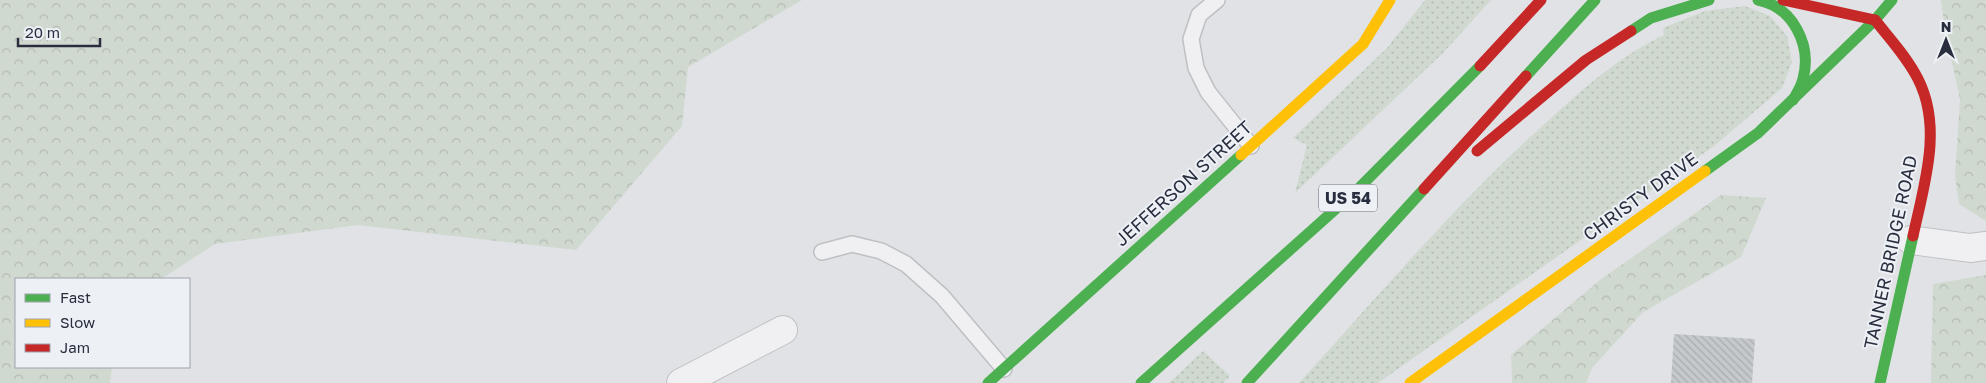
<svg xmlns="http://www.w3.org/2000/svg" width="1986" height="383" viewBox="0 0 1986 383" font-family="'Golos Text',sans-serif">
<defs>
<pattern id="grass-dots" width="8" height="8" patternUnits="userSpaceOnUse" patternTransform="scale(1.25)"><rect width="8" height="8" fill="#d0d9d0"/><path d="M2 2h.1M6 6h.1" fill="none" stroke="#b3bbb4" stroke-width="1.8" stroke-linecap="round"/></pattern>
<pattern id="forest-crowns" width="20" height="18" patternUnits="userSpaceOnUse" patternTransform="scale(1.25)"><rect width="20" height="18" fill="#d0d9d0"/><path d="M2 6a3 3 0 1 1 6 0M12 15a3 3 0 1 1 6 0" fill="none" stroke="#b3bbb4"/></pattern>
<pattern id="building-back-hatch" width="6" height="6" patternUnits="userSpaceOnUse" patternTransform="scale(1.25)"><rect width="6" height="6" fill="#c6c9cc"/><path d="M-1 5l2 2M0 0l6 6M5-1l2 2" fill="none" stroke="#aaadb0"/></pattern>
</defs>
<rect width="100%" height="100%" fill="#e0e2e5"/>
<g fill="url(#grass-dots)">
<path d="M 1425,0 L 1491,0 L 1443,53 L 1295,193 L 1307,145 L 1293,138 L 1387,48 Z"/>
<path d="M 1745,6 L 1770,16 L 1787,36 L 1792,62 L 1782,88 L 1714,146 L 1378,383 L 1299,383 C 1380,294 1459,200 1549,120 C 1584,88 1621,55 1664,35 L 1663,28 L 1705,11 Z"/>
<path d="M 1203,351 L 1230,376 L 1223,383 L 1169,383 Z"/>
</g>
<g fill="url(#forest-crowns)">
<path d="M 0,0 L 802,0 L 688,67 L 682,126 L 576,250 L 358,225 L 215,244 L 161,279 L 16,279 L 16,367 L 112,367 L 110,383 L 0,383 Z"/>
<path d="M 1941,0 L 1986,0 L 1986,221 L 1959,204 L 1955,176 L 1960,99 L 1946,36 Z"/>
<path d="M 1721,195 L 1766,198 L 1741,257 L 1643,312 L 1592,368 L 1586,383 L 1512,383 L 1511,355 L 1600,280 Z"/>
<path d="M 1986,275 L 1986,383 L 1931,383 L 1933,284 Z"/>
</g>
<path fill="url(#building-back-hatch)" d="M 1674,334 L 1755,339 L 1752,383 L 1671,383 Z"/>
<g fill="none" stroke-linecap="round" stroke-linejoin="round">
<defs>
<g id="lane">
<path d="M 1217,0 L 1199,15 L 1191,39 L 1196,68 L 1208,92 L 1251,146"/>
<path d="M 822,252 L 852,244 L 881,251 L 906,264 L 942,296 L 1004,369"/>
</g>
<g id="street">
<path d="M 1911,240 L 1970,248 L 1986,246"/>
<path d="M 681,383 L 783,330"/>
</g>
</defs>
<use href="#lane" stroke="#bec0c3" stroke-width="18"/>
<use href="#street" stroke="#bec0c3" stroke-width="30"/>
<use href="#lane" stroke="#f0f0f2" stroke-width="15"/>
<use href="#street" stroke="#f0f0f2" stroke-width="28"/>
<g stroke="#4caf50" stroke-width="11">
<path d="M 1758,0 C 1793,7 1812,45 1803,79 C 1801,87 1797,93 1793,100"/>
<path d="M 1631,31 L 1651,18 L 1709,0"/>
<path d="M 1526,76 L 1595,0"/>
<path d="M 1705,171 L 1758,133 L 1875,20 L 1892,0"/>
<path d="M 988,383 L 1241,155"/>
<path d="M 1141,383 L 1358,189 L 1480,66"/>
<path d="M 1247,383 L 1424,189"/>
<path d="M 1880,383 L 1913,236"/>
</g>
<g stroke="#ffc107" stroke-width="11">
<path d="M 1241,155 L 1363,44 L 1390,0"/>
<path d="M 1410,383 L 1705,171"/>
</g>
<g stroke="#c62828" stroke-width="11">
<path d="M 1783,0 L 1875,20"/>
<path d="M 1875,20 C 1890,39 1907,57 1918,79 C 1943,128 1924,185 1913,236"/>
<path d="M 1480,66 L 1541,0"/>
<path d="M 1477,151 L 1586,60 L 1631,31"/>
<path d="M 1424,189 L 1526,76"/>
</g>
</g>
<g text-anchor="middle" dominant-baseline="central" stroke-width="4" stroke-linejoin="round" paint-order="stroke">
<rect fill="#edf0f5" stroke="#636875" stroke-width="1" x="1319" y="184.5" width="58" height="27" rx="4"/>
<g font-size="16" font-weight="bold" fill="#282e3e">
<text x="1348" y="198">US 54</text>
</g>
<g font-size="18" fill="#282e3e" stroke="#edf0f5">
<text transform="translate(1183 183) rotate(-42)">JEFFERSON STREET</text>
<text transform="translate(1640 196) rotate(-36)">CHRISTY DRIVE</text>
<text transform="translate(1890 252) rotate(-78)">TANNER BRIDGE ROAD</text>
</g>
</g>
<rect x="15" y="278" width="175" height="90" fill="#edf0f5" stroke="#9ea2ac"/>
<rect x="25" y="294" width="25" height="8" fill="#4caf50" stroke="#9ea2ac"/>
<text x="60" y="303" font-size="15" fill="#282e3e">Fast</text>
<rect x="25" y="319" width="25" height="8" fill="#ffc107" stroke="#9ea2ac"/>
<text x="60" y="328" font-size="15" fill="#282e3e">Slow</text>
<rect x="25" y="344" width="25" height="8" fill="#c62828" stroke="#9ea2ac"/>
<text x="60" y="353" font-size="15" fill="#282e3e">Jam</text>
<g transform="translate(1946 40)" stroke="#edf0f5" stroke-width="4" paint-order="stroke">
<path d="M0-4L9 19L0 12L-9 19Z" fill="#282e3e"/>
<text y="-8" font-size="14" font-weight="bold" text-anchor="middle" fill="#282e3e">N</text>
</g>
<path d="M18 38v8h82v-8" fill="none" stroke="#282e3e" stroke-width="2.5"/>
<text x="25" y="38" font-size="15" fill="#282e3e" stroke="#edf0f5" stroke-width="4" paint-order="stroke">20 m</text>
</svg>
